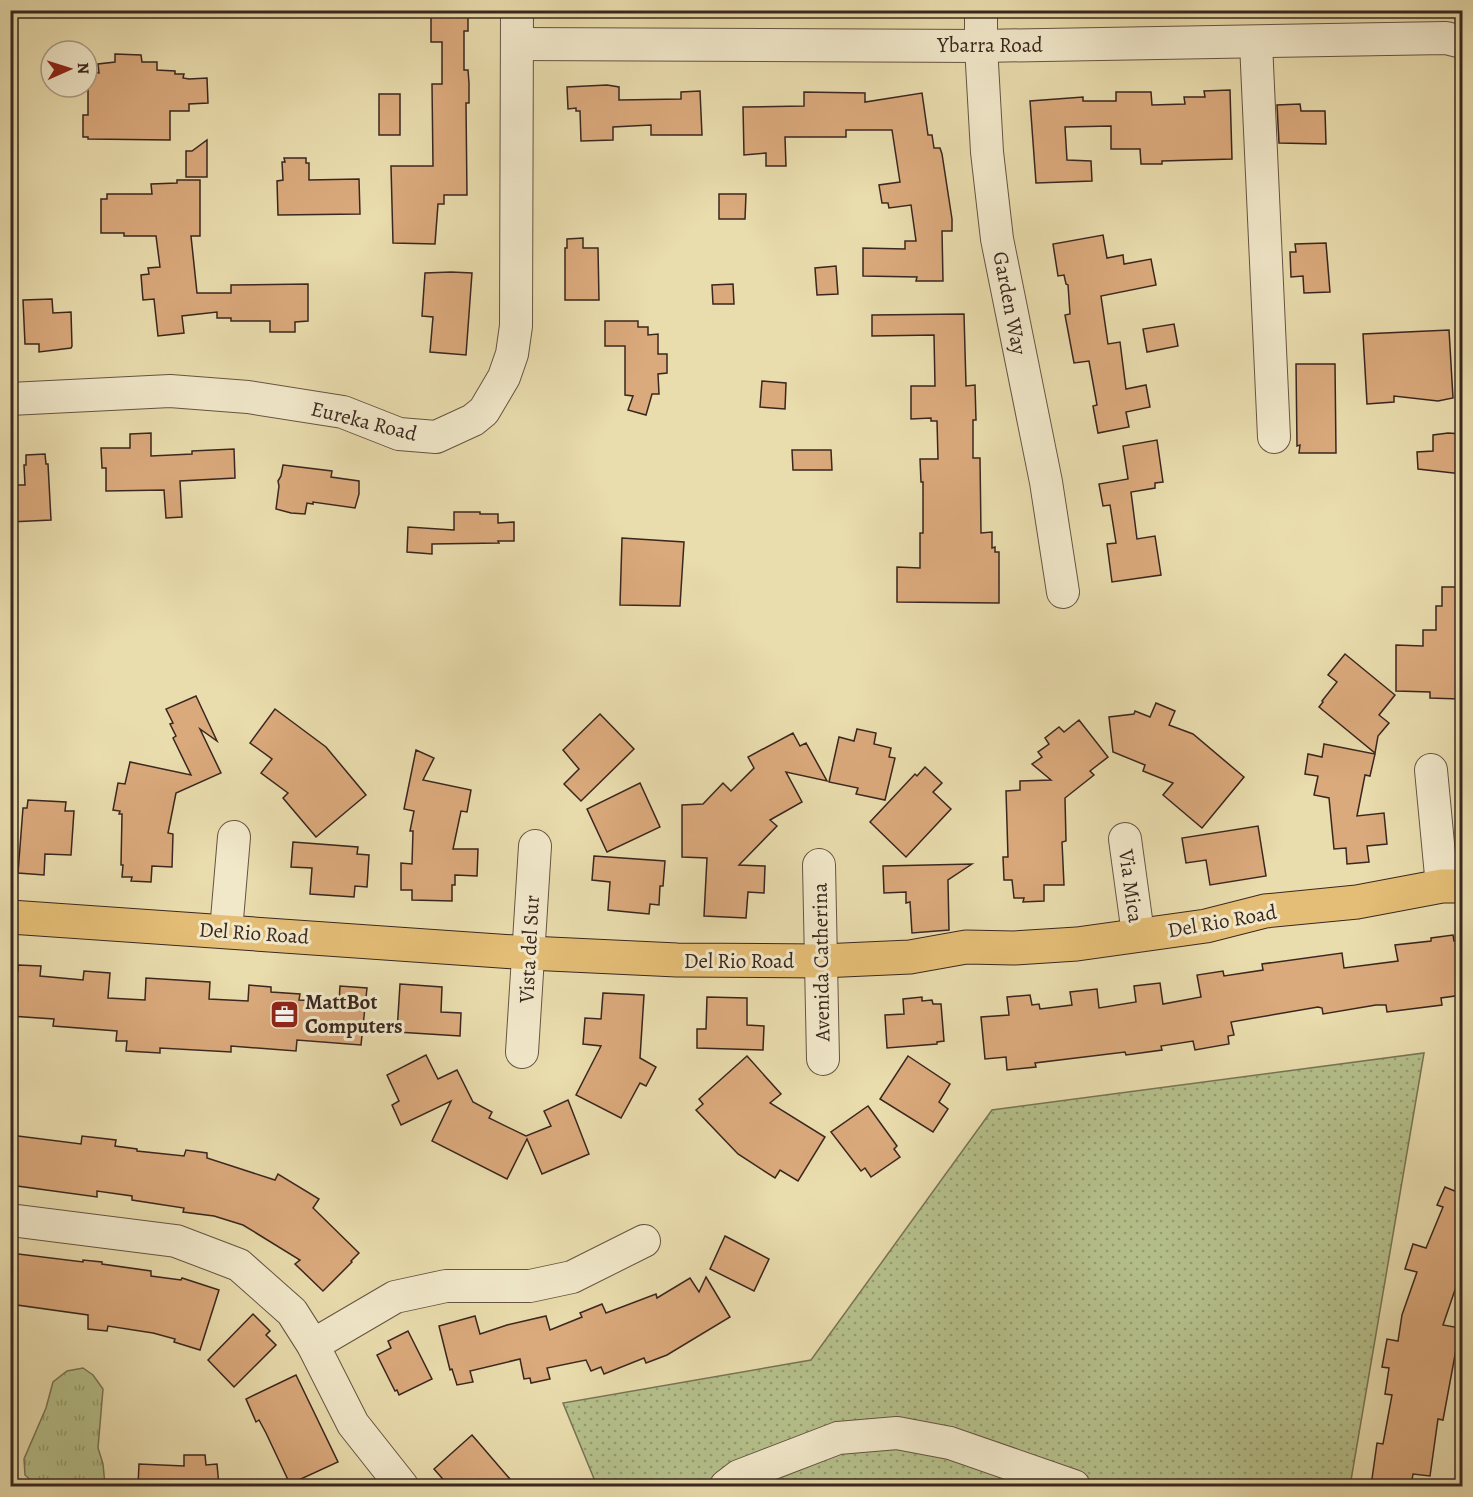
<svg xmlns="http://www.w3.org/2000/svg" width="1473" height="1497" viewBox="0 0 1473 1497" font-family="Alegreya,serif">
<defs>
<pattern id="grass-dots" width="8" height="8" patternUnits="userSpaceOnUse" patternTransform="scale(1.5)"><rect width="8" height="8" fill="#b5c08b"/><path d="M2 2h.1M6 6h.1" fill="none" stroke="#949c71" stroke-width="1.8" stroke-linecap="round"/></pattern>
<pattern id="park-tufts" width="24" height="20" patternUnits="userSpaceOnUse" patternTransform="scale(1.5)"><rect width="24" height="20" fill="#b5c08b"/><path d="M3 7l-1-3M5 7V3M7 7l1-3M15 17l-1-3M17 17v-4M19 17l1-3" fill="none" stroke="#949c71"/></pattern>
</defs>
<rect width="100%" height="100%" fill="#e9dcad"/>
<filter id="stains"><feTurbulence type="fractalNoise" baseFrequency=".00333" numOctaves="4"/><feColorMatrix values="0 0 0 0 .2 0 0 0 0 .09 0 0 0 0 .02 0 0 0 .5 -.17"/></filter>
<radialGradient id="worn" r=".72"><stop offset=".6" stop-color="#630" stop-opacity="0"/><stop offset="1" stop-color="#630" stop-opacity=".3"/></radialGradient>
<path fill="url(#grass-dots)" stroke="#787455" stroke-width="1.5" d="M 1424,1053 L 1350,1486 L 597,1486 L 563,1403 L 811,1360 L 992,1110 Z"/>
<path fill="url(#park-tufts)" stroke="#787455" stroke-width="1.5" d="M 83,1368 L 93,1375 L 103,1389 L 98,1448 L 103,1464 L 105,1485 L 104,1486 L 37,1486 L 25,1475 L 24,1459 L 46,1408 L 53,1382 L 67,1371 Z"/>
<g fill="#daa97c" stroke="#3a271f" stroke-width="1.5">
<path d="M 431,10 L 468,10 L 468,31 L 464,31 L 464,70 L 468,70 L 469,83 L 469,103 L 466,103 L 467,195 L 444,195 L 444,204 L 438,204 L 435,244 L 393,243 L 391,166 L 433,166 L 432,84 L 442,84 L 442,42 L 431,42 Z"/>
<path d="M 115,54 L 141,55 L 142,62 L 157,62 L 157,70 L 175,71 L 175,74 L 184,74 L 183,78 L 189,79 L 207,78 L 208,103 L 189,104 L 189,111 L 170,111 L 170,140 L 88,139 L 88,137 L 83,137 L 83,115 L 88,115 L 88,72 L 99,73 L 98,64 L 115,62 Z"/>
<path d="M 607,85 L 619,87 L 619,100 L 681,99 L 681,92 L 700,91 L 702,135 L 651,135 L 651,125 L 613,127 L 613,140 L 581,141 L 580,111 L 576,111 L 576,108 L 568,109 L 567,87 Z"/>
<path d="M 1230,90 L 1232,159 L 1162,161 L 1162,164 L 1141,164 L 1140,149 L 1111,149 L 1111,126 L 1065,127 L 1067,160 L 1091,161 L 1092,181 L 1036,183 L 1030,101 L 1083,97 L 1083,101 L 1116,101 L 1116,92 L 1151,92 L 1152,105 L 1185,104 L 1184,97 L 1205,97 L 1204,91 Z"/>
<path d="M 804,92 L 865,93 L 865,102 L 922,93 L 928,135 L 932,135 L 934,148 L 940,148 L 942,154 L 952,219 L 952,231 L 942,231 L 943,281 L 916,281 L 917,277 L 863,276 L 863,248 L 905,249 L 905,241 L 916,241 L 911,205 L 889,208 L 888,203 L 882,203 L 879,185 L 900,182 L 892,130 L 846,130 L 846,137 L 785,137 L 786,166 L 766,166 L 766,153 L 744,155 L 743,107 L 804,106 Z"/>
<rect x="379" y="94" width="21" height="41"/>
<path d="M 1300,104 L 1301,111 L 1325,111 L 1326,144 L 1279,143 L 1277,105 Z"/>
<path d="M 207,140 L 207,177 L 186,177 L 186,151 L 192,151 Z"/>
<path d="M 284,158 L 306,158 L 306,163 L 309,163 L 309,180 L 359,179 L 360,214 L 278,215 L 277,181 L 283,180 L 282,162 L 285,162 Z"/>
<path d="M 177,180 L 200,180 L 200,236 L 191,236 L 197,293 L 231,293 L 231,285 L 308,284 L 308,321 L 295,322 L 295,332 L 270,332 L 270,321 L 231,321 L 231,318 L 217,318 L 217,312 L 182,316 L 184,333 L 158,336 L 154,299 L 143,300 L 141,275 L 149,274 L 148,268 L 160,267 L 156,236 L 124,236 L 124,233 L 101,233 L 101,199 L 107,199 L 107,194 L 152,194 L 151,184 L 177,183 Z"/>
<path d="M 719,194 L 746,194 L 745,219 L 719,219 Z"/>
<path d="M 1103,235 L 1107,258 L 1123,255 L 1124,264 L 1151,259 L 1156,285 L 1101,296 L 1108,344 L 1120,342 L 1126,389 L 1146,385 L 1150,407 L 1126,412 L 1129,427 L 1098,433 L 1093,406 L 1097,405 L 1089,361 L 1074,363 L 1065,315 L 1070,314 L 1068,285 L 1066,284 L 1064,275 L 1058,276 L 1053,244 Z"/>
<path d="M 583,238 L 583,248 L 598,248 L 599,300 L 565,300 L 565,248 L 567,248 L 567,239 Z"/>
<path d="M 1326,243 L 1330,292 L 1304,293 L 1303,276 L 1291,277 L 1290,252 L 1296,252 L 1295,244 Z"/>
<path d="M 836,266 L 838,294 L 817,295 L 815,268 Z"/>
<path d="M 451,272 L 472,273 L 466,355 L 430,352 L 433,317 L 422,316 L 425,273 Z"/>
<path d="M 733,284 L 734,304 L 713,304 L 712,285 Z"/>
<path d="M 52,299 L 53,313 L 71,312 L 72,346 L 71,348 L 39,352 L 39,344 L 25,344 L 23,300 Z"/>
<path d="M 964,314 L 966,386 L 975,385 L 976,420 L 973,420 L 973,458 L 980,458 L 981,533 L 992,532 L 992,548 L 995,547 L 995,552 L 999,552 L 999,603 L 897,602 L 897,567 L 920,568 L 920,533 L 923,533 L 923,482 L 921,482 L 920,459 L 938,459 L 937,421 L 931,421 L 931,418 L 911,419 L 911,386 L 935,386 L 934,335 L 872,336 L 872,315 Z"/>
<path d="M 605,321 L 638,321 L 638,327 L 648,327 L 648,335 L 658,334 L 658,354 L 667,354 L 667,373 L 658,374 L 659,394 L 652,394 L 646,415 L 628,410 L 633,396 L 625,395 L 625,346 L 605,346 Z"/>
<path d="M 1174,324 L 1178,346 L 1147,352 L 1143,329 Z"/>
<path d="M 1449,330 L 1453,398 L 1438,401 L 1394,396 L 1394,402 L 1367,404 L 1363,334 Z"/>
<path d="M 1296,364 L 1335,364 L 1336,453 L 1299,453 L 1300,445 L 1297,446 Z"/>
<path d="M 762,381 L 786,383 L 785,409 L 760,407 Z"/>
<path d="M 151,433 L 151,456 L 192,454 L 192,451 L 234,449 L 235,478 L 180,481 L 182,517 L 166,518 L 164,490 L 106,491 L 106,468 L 102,468 L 101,448 L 130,448 L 130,434 Z"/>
<path d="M 1448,433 L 1462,434 L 1462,474 L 1418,469 L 1417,452 L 1433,451 L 1433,435 Z"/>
<path d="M 1157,440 L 1163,482 L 1155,483 L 1155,488 L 1131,492 L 1137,539 L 1155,536 L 1161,575 L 1112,582 L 1107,544 L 1116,543 L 1110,505 L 1103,506 L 1099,484 L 1128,479 L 1123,446 Z"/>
<path d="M 792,450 L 831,450 L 832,470 L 793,470 Z"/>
<path d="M 45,454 L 46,464 L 48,464 L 51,520 L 10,522 L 10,485 L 25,485 L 24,465 L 26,465 L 26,455 Z"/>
<path d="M 283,465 L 332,471 L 331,477 L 359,481 L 359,494 L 355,508 L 313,502 L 313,504 L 307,503 L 305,514 L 291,513 L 276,509 L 279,486 L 278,481 L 281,476 Z"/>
<path d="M 454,512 L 480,512 L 480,514 L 498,514 L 498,523 L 514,522 L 514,541 L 498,541 L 499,543 L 432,544 L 432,554 L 407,552 L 408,527 L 454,530 Z"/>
<path d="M 622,538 L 684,542 L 680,606 L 620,605 Z"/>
<path d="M 1442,587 L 1462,587 L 1462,657 L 1460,656 L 1459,699 L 1430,698 L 1430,692 L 1396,691 L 1396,645 L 1423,646 L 1423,630 L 1436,630 L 1436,606 L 1442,606 Z"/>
<path d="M 1345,654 L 1395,695 L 1379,715 L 1389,723 L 1378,736 L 1375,753 L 1319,707 L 1323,702 L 1322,701 L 1337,682 L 1328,675 Z"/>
<path d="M 196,696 L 217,741 L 200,729 L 221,773 L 176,793 L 168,833 L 173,834 L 172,867 L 152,866 L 151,882 L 131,881 L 132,877 L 122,877 L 123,865 L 121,865 L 122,814 L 119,814 L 120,811 L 113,810 L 118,783 L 125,784 L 130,762 L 191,775 L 173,738 L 176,736 L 170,724 L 173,723 L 166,709 Z"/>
<path d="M 1156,703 L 1175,711 L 1169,725 L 1193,734 L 1244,777 L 1202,828 L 1163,795 L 1173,783 L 1143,771 L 1145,765 L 1113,752 L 1109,717 L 1134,714 L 1135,711 L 1150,717 Z"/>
<path d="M 275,709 L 326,747 L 366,795 L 316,837 L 283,798 L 288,793 L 261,773 L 272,759 L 250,743 Z"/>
<path d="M 600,714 L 634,749 L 581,801 L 564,784 L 579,769 L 563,750 Z"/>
<path d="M 1079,720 L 1108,757 L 1090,771 L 1094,775 L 1065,798 L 1066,841 L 1062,842 L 1064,885 L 1044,885 L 1044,901 L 1023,902 L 1024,898 L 1014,898 L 1012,880 L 1004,880 L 1003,857 L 1008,857 L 1006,791 L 1020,790 L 1020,781 L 1051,780 L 1032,764 L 1042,757 L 1038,752 L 1049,744 L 1045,738 L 1059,727 L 1064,732 Z"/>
<path d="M 857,729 L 876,733 L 874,744 L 891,748 L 889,757 L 895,758 L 885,800 L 856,794 L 858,788 L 829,782 L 839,737 L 854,741 Z"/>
<path d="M 793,733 L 800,746 L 806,743 L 827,781 L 786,772 L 802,802 L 770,820 L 777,826 L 739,865 L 765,866 L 764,893 L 748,892 L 746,918 L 704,916 L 707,858 L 682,857 L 682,805 L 703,804 L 723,783 L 731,791 L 754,768 L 748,757 Z"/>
<path d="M 1324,744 L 1375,754 L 1370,776 L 1365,775 L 1357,816 L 1384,813 L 1387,844 L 1367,846 L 1369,862 L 1347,864 L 1346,848 L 1334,849 L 1329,798 L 1314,795 L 1318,776 L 1305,774 L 1308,754 L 1322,757 Z"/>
<path d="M 416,750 L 434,758 L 423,780 L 471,790 L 467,812 L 461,811 L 453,849 L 478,849 L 477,876 L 455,875 L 455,885 L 452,885 L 452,901 L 412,900 L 412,890 L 401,890 L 401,863 L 412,864 L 413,831 L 410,831 L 414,811 L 404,809 Z"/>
<path d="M 925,767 L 942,783 L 933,792 L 951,809 L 906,857 L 870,822 L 915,774 L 917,776 Z"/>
<path d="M 640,783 L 660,827 L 607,852 L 587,809 Z"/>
<path d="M 28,800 L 66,802 L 65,811 L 74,811 L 71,855 L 45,854 L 44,875 L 18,873 L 23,808 L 27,808 Z"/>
<path d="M 1258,826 L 1266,876 L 1210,885 L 1206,860 L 1186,863 L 1182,838 Z"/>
<path d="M 293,842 L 358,847 L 357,854 L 369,855 L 367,887 L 355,886 L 354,897 L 310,894 L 312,868 L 291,867 Z"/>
<path d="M 594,856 L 665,861 L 663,886 L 660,886 L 659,905 L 650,904 L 649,914 L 608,910 L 610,882 L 592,880 Z"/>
<path d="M 972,864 L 948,880 L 949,930 L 912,933 L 910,902 L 906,903 L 906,892 L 884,893 L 883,866 Z"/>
<path d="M 1453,935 L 1454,941 L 1462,940 L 1462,995 L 1441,998 L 1442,1005 L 1387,1012 L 1386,1005 L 1376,1005 L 1323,1014 L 1322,1008 L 1318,1007 L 1231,1022 L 1234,1035 L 1228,1036 L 1229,1044 L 1195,1050 L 1193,1041 L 1161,1046 L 1162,1050 L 1126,1055 L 1125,1052 L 1035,1063 L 1036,1067 L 1007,1070 L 1006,1057 L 985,1059 L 981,1017 L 1009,1015 L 1007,997 L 1030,995 L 1032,1005 L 1039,1004 L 1040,1009 L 1072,1005 L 1070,992 L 1097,989 L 1099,1008 L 1136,1002 L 1134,986 L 1160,983 L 1163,1004 L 1201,997 L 1197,975 L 1223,971 L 1224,976 L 1263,970 L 1262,964 L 1342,953 L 1344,968 L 1398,961 L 1395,945 L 1431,941 L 1431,938 Z"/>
<path d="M 18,965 L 41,966 L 40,976 L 83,980 L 84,971 L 110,973 L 108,998 L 145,1000 L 146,978 L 210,982 L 209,999 L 248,1001 L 249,985 L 271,987 L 271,992 L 300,994 L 299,1000 L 339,1002 L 340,986 L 367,988 L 361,1045 L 297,1040 L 296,1051 L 231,1046 L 231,1052 L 160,1048 L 160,1053 L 126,1051 L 127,1041 L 116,1041 L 117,1031 L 53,1026 L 54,1019 L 10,1016 L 10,971 L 18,971 Z"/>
<path d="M 400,984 L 442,987 L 441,1012 L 461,1013 L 460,1036 L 397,1032 Z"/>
<path d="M 603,993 L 644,995 L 640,1058 L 656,1067 L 646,1086 L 640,1083 L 621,1118 L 576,1095 L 601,1046 L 583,1044 L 585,1018 L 601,1019 Z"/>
<path d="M 707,997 L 747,998 L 747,1025 L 764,1026 L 763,1050 L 697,1048 L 697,1029 L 706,1029 Z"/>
<path d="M 922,997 L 922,1001 L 932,1000 L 933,1004 L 941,1004 L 944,1041 L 937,1042 L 937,1044 L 887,1048 L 885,1015 L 904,1014 L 903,999 Z"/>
<path d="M 426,1055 L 438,1079 L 457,1070 L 473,1102 L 492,1112 L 489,1118 L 526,1136 L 551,1126 L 544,1111 L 568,1100 L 589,1154 L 542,1174 L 527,1139 L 507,1179 L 432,1141 L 451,1101 L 401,1125 L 392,1105 L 399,1101 L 387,1075 Z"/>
<path d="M 747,1056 L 781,1094 L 770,1103 L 825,1137 L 798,1181 L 780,1170 L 775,1178 L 738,1154 L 696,1110 L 703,1104 L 699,1099 Z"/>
<path d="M 908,1056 L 950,1084 L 939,1102 L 948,1109 L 933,1132 L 880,1099 Z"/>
<path d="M 868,1106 L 897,1146 L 894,1149 L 900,1157 L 871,1177 L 865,1168 L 861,1171 L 831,1132 Z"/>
<path d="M 10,1135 L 81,1144 L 82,1136 L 116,1140 L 115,1146 L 137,1149 L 137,1151 L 184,1156 L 186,1150 L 207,1153 L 207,1158 L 275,1180 L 278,1174 L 319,1199 L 313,1208 L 359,1253 L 351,1261 L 352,1262 L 323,1291 L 295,1264 L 300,1260 L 243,1225 L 214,1216 L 183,1212 L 184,1208 L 132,1200 L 132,1196 L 97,1191 L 97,1197 L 10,1185 Z"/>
<path d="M 1445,1187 L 1462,1194 L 1462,1286 L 1457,1284 L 1443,1325 L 1460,1328 L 1443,1420 L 1438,1419 L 1430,1476 L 1413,1474 L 1411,1486 L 1371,1486 L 1377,1443 L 1383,1444 L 1392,1395 L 1385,1394 L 1389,1368 L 1382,1367 L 1387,1339 L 1398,1341 L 1402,1315 L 1417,1272 L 1405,1269 L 1413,1244 L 1426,1248 L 1443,1207 L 1437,1205 Z"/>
<path d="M 725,1236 L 769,1259 L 754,1291 L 710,1269 Z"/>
<path d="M 10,1253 L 83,1262 L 83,1260 L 102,1262 L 102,1264 L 151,1271 L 151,1276 L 181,1280 L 182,1278 L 219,1290 L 200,1350 L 174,1342 L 175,1339 L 153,1333 L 108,1326 L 107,1331 L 88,1329 L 88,1315 L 10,1304 Z"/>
<path d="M 706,1277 L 730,1317 L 667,1355 L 646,1363 L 644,1358 L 604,1374 L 601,1367 L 591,1371 L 586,1360 L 547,1368 L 550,1379 L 531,1383 L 530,1378 L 524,1379 L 520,1359 L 470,1371 L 473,1382 L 457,1385 L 452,1369 L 450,1370 L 439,1326 L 475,1316 L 480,1334 L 507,1325 L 546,1316 L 550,1330 L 582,1317 L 580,1313 L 602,1304 L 606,1313 L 656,1294 L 657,1298 L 690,1278 L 699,1292 Z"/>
<path d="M 253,1314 L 270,1331 L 266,1335 L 276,1345 L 234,1387 L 208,1360 Z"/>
<path d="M 408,1331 L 432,1379 L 399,1395 L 397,1390 L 395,1391 L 377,1355 L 391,1348 L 388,1341 Z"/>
<path d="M 296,1375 L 338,1462 L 290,1484 L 266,1433 L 259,1420 L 256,1422 L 246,1399 Z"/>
<path d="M 472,1435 L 516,1486 L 449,1486 L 434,1469 Z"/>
<path d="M 184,1455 L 205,1455 L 206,1465 L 217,1464 L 219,1486 L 138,1486 L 139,1464 L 184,1466 Z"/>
</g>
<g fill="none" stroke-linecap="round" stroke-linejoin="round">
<defs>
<g id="minor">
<path d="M 981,10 L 981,46 L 987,152 L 997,239 L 1046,482 L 1063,592"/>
<path d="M 1256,43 L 1274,437"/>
<path d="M 517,44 L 981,46 L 1446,38 L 1462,42"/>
<path d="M 10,399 L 170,391 L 248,397 L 343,412 L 399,434 L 436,437 L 473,420 L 484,411 L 504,377 L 512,354 L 516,326 L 517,10"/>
<path d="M 1431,770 L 1442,886"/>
<path d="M 1125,839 L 1138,934"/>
<path d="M 819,865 L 823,1059"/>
<path d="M 226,931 L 234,837"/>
<path d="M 522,1052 L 535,846"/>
<path d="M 10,1220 L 176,1241 L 239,1265 L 292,1312 L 313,1345 L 353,1424 L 402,1486"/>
<path d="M 313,1345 L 395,1297 L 446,1286 L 530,1286 L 572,1277 L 644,1241"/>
<path d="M 726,1486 L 739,1476 L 838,1438 L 897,1433 L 950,1443 L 1074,1486"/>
</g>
<path id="major" d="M 10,917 L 529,953 L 677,960 L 821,961 L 910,957 L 966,947 L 1014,948 L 1077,944 L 1206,926 L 1265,911 L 1357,902 L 1442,886 L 1462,886"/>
</defs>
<use href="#minor" stroke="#665442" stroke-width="34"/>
<use href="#major" stroke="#3a271f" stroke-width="35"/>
<use href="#minor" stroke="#f1e8ca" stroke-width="32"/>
<use href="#major" stroke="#e4be76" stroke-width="33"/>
</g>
<defs>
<symbol id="office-square" viewBox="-11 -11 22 22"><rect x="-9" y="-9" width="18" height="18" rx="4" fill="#8f2418" stroke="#f1e8ca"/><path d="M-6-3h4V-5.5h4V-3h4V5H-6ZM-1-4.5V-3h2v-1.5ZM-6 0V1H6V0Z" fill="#fff"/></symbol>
</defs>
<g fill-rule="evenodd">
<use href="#office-square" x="268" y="998" width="33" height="33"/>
</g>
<g text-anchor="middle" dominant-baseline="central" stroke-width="6" stroke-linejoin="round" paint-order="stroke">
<g font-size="21" fill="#3a271f" stroke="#f1e8ca">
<text x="990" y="45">Ybarra Road</text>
<text transform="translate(1010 303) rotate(79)">Garden Way</text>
<text transform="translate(364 421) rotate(14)">Eureka Road</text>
<text transform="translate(1131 886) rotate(82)">Via Mica</text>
<text transform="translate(1222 921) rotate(-10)">Del Rio Road</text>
<text transform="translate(254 933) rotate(4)">Del Rio Road</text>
<text transform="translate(529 949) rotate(-87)">Vista del Sur</text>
<text x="739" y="961">Del Rio Road</text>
<text transform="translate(821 962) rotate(-91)">Avenida Catherina</text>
</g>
<g font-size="21" font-weight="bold" fill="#3a271f" stroke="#f1e8ca" text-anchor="start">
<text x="305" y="1002">MattBot<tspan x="305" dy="24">Computers</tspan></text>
</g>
</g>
<rect width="1473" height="1497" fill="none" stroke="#e9dcad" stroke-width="36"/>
<rect x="12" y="12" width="1449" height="1473" fill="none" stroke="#3a271f" stroke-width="3"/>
<rect x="18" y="18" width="1437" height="1461" fill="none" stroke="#3a271f" stroke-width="1.5"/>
<g transform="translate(69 69) rotate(87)"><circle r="28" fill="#f1e8ca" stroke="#a89b86" stroke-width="1.5"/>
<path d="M0-4.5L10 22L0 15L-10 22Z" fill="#8f2418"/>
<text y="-9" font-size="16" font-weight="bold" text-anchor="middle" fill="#3a271f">N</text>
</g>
<rect width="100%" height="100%" filter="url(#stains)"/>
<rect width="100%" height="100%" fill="url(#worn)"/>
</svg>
